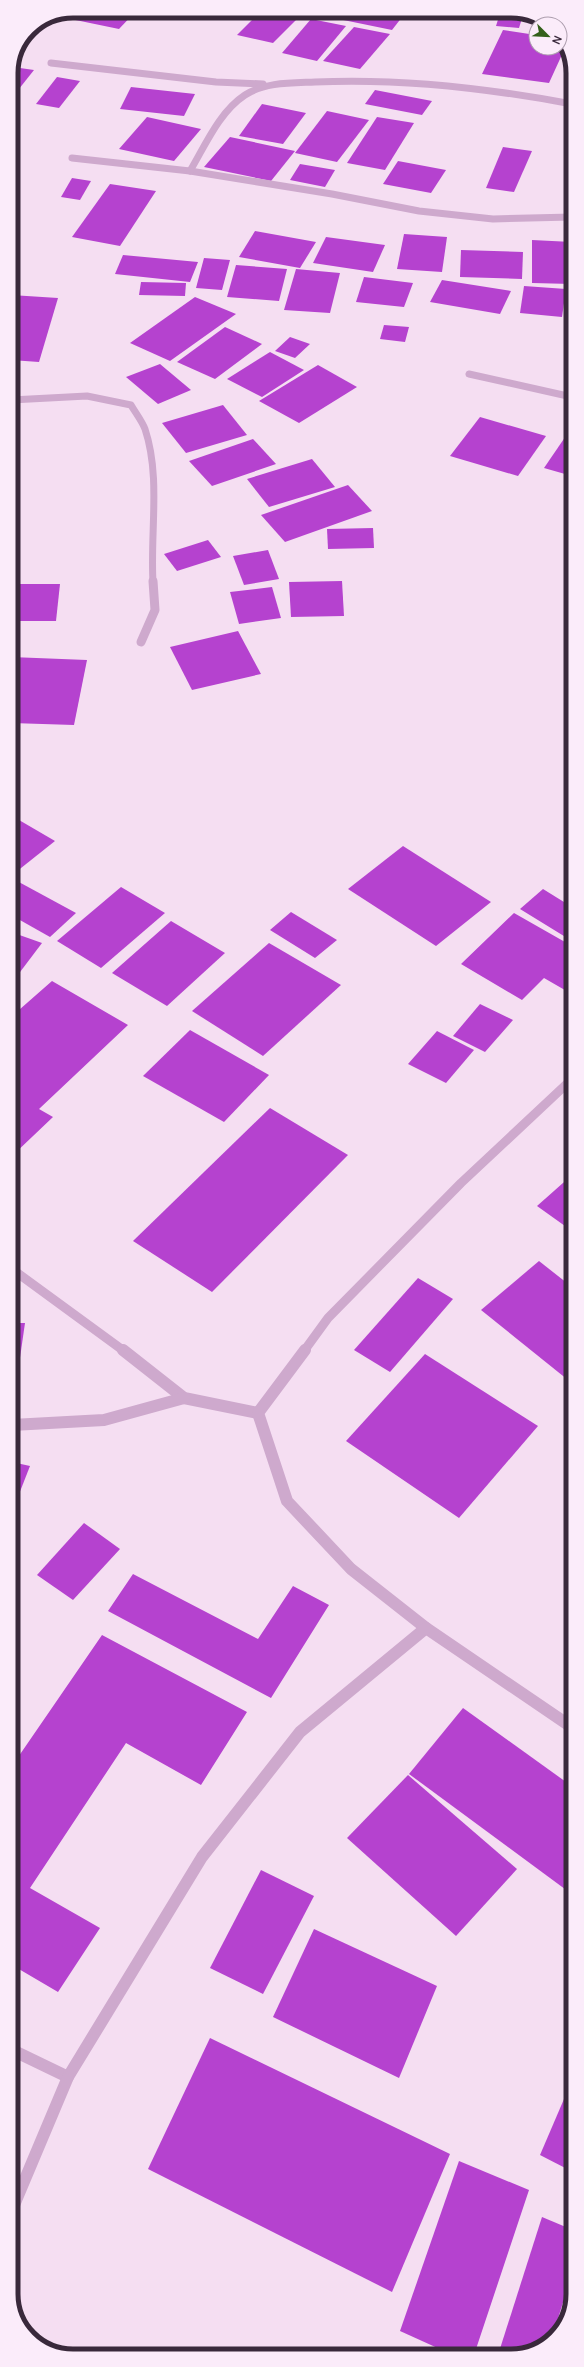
<svg xmlns="http://www.w3.org/2000/svg" width="584" height="2367" viewBox="0 0 584 2367" font-family="Manrope,sans-serif">
<rect width="100%" height="100%" fill="#f5def2"/>
<g fill="#b542cf">
<path d="M 73,11 L 136,11 L 119,29 L 61,17 Z"/>
<path d="M 261,11 L 305,11 L 273,43 L 237,35 Z"/>
<path d="M 317,11 L 403,11 L 406,12 L 392,30 L 314,14 Z"/>
<path d="M 500,13 L 523,15 L 519,28 L 496,26 Z"/>
<path d="M 311,19 L 346,26 L 317,61 L 282,53 Z"/>
<path d="M 354,27 L 390,34 L 360,69 L 323,61 Z"/>
<path d="M 503,30 L 536,35 L 536,48 L 560,48 L 560,39 L 565,48 L 549,83 L 482,74 Z"/>
<path d="M 13,67 L 34,70 L 11,99 L 11,73 Z"/>
<path d="M 57,77 L 80,81 L 59,108 L 36,104 Z"/>
<path d="M 131,87 L 195,94 L 184,116 L 120,109 Z"/>
<path d="M 375,90 L 432,101 L 422,115 L 365,104 Z"/>
<path d="M 262,104 L 306,113 L 283,144 L 239,136 Z"/>
<path d="M 327,111 L 369,120 L 337,162 L 295,153 Z"/>
<path d="M 147,117 L 201,129 L 174,161 L 119,149 Z"/>
<path d="M 377,117 L 414,123 L 385,170 L 347,163 Z"/>
<path d="M 230,137 L 295,151 L 271,181 L 204,167 Z"/>
<path d="M 503,147 L 532,151 L 514,192 L 486,188 Z"/>
<path d="M 398,161 L 446,170 L 431,193 L 383,184 Z"/>
<path d="M 300,164 L 335,170 L 325,187 L 290,180 Z"/>
<path d="M 72,178 L 91,181 L 80,200 L 61,197 Z"/>
<path d="M 110,184 L 156,191 L 120,246 L 72,237 Z"/>
<path d="M 255,231 L 316,242 L 300,268 L 239,257 Z"/>
<path d="M 404,234 L 447,237 L 442,272 L 397,269 Z"/>
<path d="M 326,237 L 385,245 L 373,272 L 313,263 Z"/>
<path d="M 532,240 L 572,242 L 572,284 L 532,283 Z"/>
<path d="M 461,250 L 523,252 L 522,279 L 460,277 Z"/>
<path d="M 123,255 L 198,262 L 190,282 L 115,274 Z"/>
<path d="M 204,258 L 230,260 L 222,290 L 196,288 Z"/>
<path d="M 236,265 L 287,269 L 279,301 L 227,297 Z"/>
<path d="M 296,269 L 340,273 L 330,313 L 284,310 Z"/>
<path d="M 364,277 L 413,283 L 404,307 L 356,302 Z"/>
<path d="M 442,280 L 511,291 L 500,314 L 430,302 Z"/>
<path d="M 141,282 L 186,283 L 185,296 L 139,295 Z"/>
<path d="M 524,286 L 566,289 L 562,317 L 520,313 Z"/>
<path d="M 11,295 L 58,298 L 39,362 L 11,360 Z"/>
<path d="M 195,297 L 236,314 L 170,361 L 130,343 Z"/>
<path d="M 384,325 L 409,327 L 405,342 L 380,339 Z"/>
<path d="M 225,327 L 262,344 L 215,379 L 177,362 Z"/>
<path d="M 290,337 L 310,344 L 295,358 L 275,351 Z"/>
<path d="M 270,352 L 304,370 L 262,397 L 227,379 Z"/>
<path d="M 160,364 L 191,390 L 158,404 L 126,377 Z"/>
<path d="M 318,365 L 357,387 L 299,423 L 259,401 Z"/>
<path d="M 223,405 L 247,435 L 186,453 L 162,423 Z"/>
<path d="M 480,417 L 546,436 L 518,476 L 450,456 Z"/>
<path d="M 572,427 L 572,476 L 544,468 Z"/>
<path d="M 253,439 L 276,464 L 212,486 L 189,461 Z"/>
<path d="M 312,459 L 335,487 L 269,507 L 247,479 Z"/>
<path d="M 348,485 L 372,511 L 285,542 L 261,515 Z"/>
<path d="M 373,528 L 374,548 L 328,549 L 327,529 Z"/>
<path d="M 208,540 L 221,557 L 177,571 L 164,554 Z"/>
<path d="M 268,550 L 279,579 L 244,585 L 233,556 Z"/>
<path d="M 342,581 L 344,616 L 291,617 L 289,582 Z"/>
<path d="M 11,584 L 60,584 L 56,621 L 11,621 Z"/>
<path d="M 272,587 L 281,618 L 239,624 L 230,592 Z"/>
<path d="M 238,631 L 261,674 L 192,690 L 170,647 Z"/>
<path d="M 11,657 L 87,660 L 74,725 L 11,723 Z"/>
<path d="M 19,820 L 55,841 L 11,876 L 11,826 Z"/>
<path d="M 403,846 L 491,902 L 436,946 L 348,889 Z"/>
<path d="M 17,881 L 76,913 L 50,937 L 11,915 L 11,886 Z"/>
<path d="M 121,887 L 165,913 L 101,968 L 57,941 Z"/>
<path d="M 543,889 L 572,907 L 572,941 L 520,909 Z"/>
<path d="M 291,912 L 337,940 L 315,958 L 270,930 Z"/>
<path d="M 514,913 L 572,946 L 572,992 L 570,993 L 544,978 L 522,1000 L 461,964 Z"/>
<path d="M 171,921 L 225,953 L 167,1006 L 112,973 Z"/>
<path d="M 11,932 L 42,943 L 11,984 Z"/>
<path d="M 269,943 L 341,985 L 263,1056 L 192,1011 Z"/>
<path d="M 52,981 L 128,1025 L 39,1109 L 53,1117 L 12,1156 L 11,1017 Z"/>
<path d="M 480,1004 L 513,1020 L 485,1052 L 453,1036 Z"/>
<path d="M 190,1030 L 269,1075 L 224,1122 L 143,1076 Z"/>
<path d="M 437,1031 L 474,1050 L 446,1083 L 408,1064 Z"/>
<path d="M 270,1108 L 348,1155 L 212,1292 L 133,1241 Z"/>
<path d="M 572,1175 L 572,1231 L 537,1206 Z"/>
<path d="M 539,1261 L 572,1287 L 573,1384 L 481,1310 Z"/>
<path d="M 418,1278 L 453,1299 L 390,1372 L 354,1350 Z"/>
<path d="M 12,1323 L 25,1323 L 13,1406 L 12,1406 Z"/>
<path d="M 425,1354 L 538,1426 L 459,1518 L 346,1441 Z"/>
<path d="M 12,1462 L 30,1466 L 12,1512 Z"/>
<path d="M 84,1523 L 120,1549 L 73,1600 L 37,1575 Z"/>
<path d="M 133,1574 L 258,1639 L 293,1586 L 329,1605 L 271,1698 L 108,1611 Z"/>
<path d="M 102,1635 L 247,1712 L 201,1785 L 126,1743 L 30,1888 L 100,1928 L 58,1992 L 12,1965 L 12,1766 Z"/>
<path d="M 463,1708 L 573,1787 L 573,1895 L 409,1774 Z"/>
<path d="M 408,1775 L 517,1869 L 456,1936 L 347,1838 Z"/>
<path d="M 261,1870 L 314,1896 L 263,1994 L 210,1968 Z"/>
<path d="M 314,1929 L 437,1986 L 399,2078 L 273,2017 Z"/>
<path d="M 210,2038 L 450,2154 L 392,2292 L 148,2169 Z"/>
<path d="M 573,2078 L 573,2172 L 540,2155 Z"/>
<path d="M 459,2161 L 529,2190 L 474,2355 L 453,2355 L 400,2331 Z"/>
<path d="M 542,2217 L 573,2230 L 573,2270 L 552,2338 L 523,2355 L 498,2355 Z"/>
</g>
<g fill="none" stroke-linecap="round" stroke-linejoin="round">
<g stroke="#cea9cd" stroke-width="7">
<path d="M 51,63 L 216,82 L 263,84"/>
<path d="M 72,158 L 190,171 L 332,194 L 419,211 L 493,219 L 572,217"/>
<path d="M 190,171 C 205,146 219,112 245,95 C 265,82 292,83 315,82 C 402,78 487,88 572,104"/>
<path d="M 469,374 L 572,397"/>
<path d="M 11,400 L 87,396 L 131,405 C 135,412 142,421 145,429 C 161,477 150,532 153,582"/>
</g>
<g stroke="#cea9cd" stroke-width="9">
<path d="M 141,642 L 155,610 L 153,581"/>
<path d="M 12,1269 L 124,1351"/>
<path d="M 304,1351 L 328,1318 L 461,1183 L 572,1079"/>
</g>
<g stroke="#cea9cd" stroke-width="12">
<path d="M 123,1350 L 184,1398 L 258,1413"/>
<path d="M 305,1350 L 258,1413 L 287,1501 L 351,1569 L 426,1628 L 573,1728"/>
<path d="M 12,1425 L 104,1420 L 184,1398"/>
<path d="M 12,2050 L 68,2077"/>
<path d="M 12,2210 L 68,2077 L 202,1857 L 300,1732 L 426,1628"/>
</g>
</g>
<path d="M0 0H584V2367H0ZM73 18H511A55 55 0 0 1 566 73V2294A55 55 0 0 1 511 2349H73A55 55 0 0 1 18 2294V73A55 55 0 0 1 73 18Z" fill="#fbecfa" fill-rule="evenodd"/>
<path fill="none" stroke="#39293b" stroke-width="5" d="M73 18H511A55 55 0 0 1 566 73V2294A55 55 0 0 1 511 2349H73A55 55 0 0 1 18 2294V73A55 55 0 0 1 73 18Z"/>
<g transform="translate(548 36) rotate(114)"><circle r="19" fill="#fbecfa" stroke="#ad9eae"/>
<path d="M0-3L7 15L0 10L-7 15Z" fill="#34601b"/>
<text y="-6" font-size="11" font-weight="bold" text-anchor="middle" fill="#39293b">N</text>
</g>
</svg>
